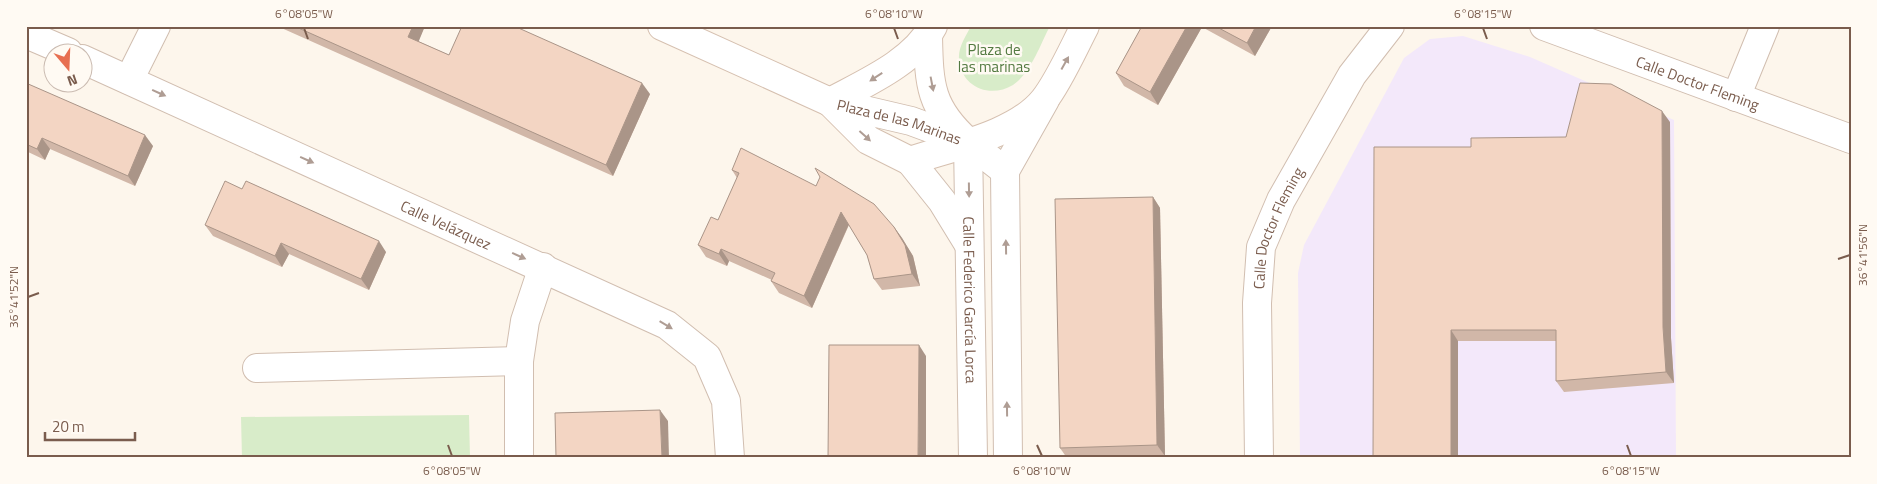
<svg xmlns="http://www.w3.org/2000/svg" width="1877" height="484" viewBox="0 0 1877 484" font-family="'Titillium Web',sans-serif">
<rect width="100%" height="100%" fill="#fdf6ec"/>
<path fill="#f3e8fa" d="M 1463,36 L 1530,57 L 1674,120 L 1676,458 L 1300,458 L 1298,273 L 1304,245 L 1404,58 L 1430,39 Z"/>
<g fill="#d8ecc9">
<path d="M 971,26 L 1050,26 C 1040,45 1031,73 1013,85 C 990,99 961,87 959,59 C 958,47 966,36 971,26 Z"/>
<path d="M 469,415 L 470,458 L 242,458 L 241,417 Z"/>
</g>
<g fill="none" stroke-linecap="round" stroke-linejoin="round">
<defs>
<g id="minor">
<path id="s1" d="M 1544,26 L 1851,139"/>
<path d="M 26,34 L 68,52"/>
<path id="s2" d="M 82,59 L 667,325 L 707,357 L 726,401 L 730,458"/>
<path d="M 129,80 L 156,26"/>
<path d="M 1736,97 L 1765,26"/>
<path id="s3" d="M 830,102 L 911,121 L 968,142 L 1005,171"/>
<path id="s4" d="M 968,142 L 973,458"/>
<path d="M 910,161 L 942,201 L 969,245"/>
<path d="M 1005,171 L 1008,458"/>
<path d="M 1005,171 L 1045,100"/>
<path d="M 257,368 L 519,361"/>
<path d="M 519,458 L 519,361 L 525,321 L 543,267"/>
<path id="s5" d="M 1259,458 L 1257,303 L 1261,247 L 1281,200 L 1352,75 L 1390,26"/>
</g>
<g id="secondary">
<path d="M 662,26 L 830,102 L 868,140 L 910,161 C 951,147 1016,135 1044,100 C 1058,83 1074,47 1085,26"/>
<path d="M 928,36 C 929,85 930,108 968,142"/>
<path d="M 830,102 C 865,83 913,63 933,26"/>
</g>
</defs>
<use href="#minor" stroke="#d1beb0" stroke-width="30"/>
<use href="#secondary" stroke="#d6c0b0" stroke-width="30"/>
<use href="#minor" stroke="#fff" stroke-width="28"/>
<use href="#secondary" stroke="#fff" stroke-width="28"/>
</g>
<g fill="#d1b7a8">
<path d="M 277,26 L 425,26 L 418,41 L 449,55 L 650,94 L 613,176 Z"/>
<path d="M 1142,26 L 1272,26 L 1255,56 L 1202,27 L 1158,105 L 1124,86 L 1116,73 Z"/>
<path d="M 26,83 L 153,146 L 135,186 L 50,149 L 45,160 L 26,151 Z"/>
<path d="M 1670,122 L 1671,338 L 1674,383 L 1564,392 L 1556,381 L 1556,341 L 1458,341 L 1458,458 L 1373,458 L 1471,147 L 1566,137 Z"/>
<path d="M 732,170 L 894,227 L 902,238 L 913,256 L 920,286 L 882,290 L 874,279 L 867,255 L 849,225 L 812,308 L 779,293 L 771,281 L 772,280 L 729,261 L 727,266 L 706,257 L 698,245 L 718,220 L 737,178 Z"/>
<path d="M 1153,197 L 1160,208 L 1165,456 L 1067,458 L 1060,448 Z"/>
<path d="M 205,225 L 386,252 L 369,290 L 289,254 L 282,267 L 213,236 Z"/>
</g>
<g fill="#aa9588">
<path d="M 413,26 L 425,26 L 416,48 L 408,37 Z"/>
<path d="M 1187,26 L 1202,26 L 1202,27 L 1158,105 L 1150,92 Z"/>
<path d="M 1256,26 L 1272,26 L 1255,56 L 1247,43 Z"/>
<path d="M 642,83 L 650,94 L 613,176 L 606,165 Z"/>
<path d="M 1662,111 L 1670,122 L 1671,338 L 1674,383 L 1666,372 L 1663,327 Z"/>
<path d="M 145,135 L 153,146 L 135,186 L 128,176 Z"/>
<path d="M 42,138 L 50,149 L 45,160 L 37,149 Z"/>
<path d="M 1153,197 L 1160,208 L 1165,456 L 1157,445 Z"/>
<path d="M 841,212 L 849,224 L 812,308 L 804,296 Z"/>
<path d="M 894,227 L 902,238 L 913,256 L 920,286 L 912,274 Z"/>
<path d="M 379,241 L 386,252 L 369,290 L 361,279 Z"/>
<path d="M 281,243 L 289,254 L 282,267 L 275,256 Z"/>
<path d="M 721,249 L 729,261 L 727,266 L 719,254 Z"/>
<path d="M 1451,330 L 1458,341 L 1458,458 L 1451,458 Z"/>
<path d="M 919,345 L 926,356 L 926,458 L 918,458 Z"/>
<path d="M 660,410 L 668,421 L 669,458 L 662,458 Z"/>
</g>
<g fill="#f3d5c3" stroke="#aa9588">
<path d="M 294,26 L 413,26 L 408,37 L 449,55 L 462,26 L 514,26 L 642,83 L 606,165 Z"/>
<path d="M 1142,26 L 1187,26 L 1150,92 L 1116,73 Z"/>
<path d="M 1215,26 L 1256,26 L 1247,43 Z"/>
<path d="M 26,83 L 145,135 L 128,176 L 42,138 L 37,149 L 26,144 Z"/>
<path d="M 1580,83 L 1611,84 L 1662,111 L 1663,327 L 1666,372 L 1556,381 L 1556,330 L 1451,330 L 1451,458 L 1373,458 L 1374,147 L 1471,147 L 1471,138 L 1566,137 Z"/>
<path d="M 741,148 L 816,186 L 820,177 L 815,168 L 874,204 L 894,227 L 905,245 L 912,274 L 874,279 L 867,255 L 841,212 L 804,296 L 771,281 L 775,273 L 721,249 L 719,254 L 698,245 L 711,217 L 718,220 L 739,173 L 732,170 Z"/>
<path d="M 225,181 L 242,189 L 246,181 L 379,241 L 361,279 L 281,243 L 275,256 L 205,225 Z"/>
<path d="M 1153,197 L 1157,445 L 1060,448 L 1055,199 Z"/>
<path d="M 829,345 L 919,345 L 918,458 L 828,458 Z"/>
<path d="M 660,410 L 662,458 L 556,458 L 555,413 Z"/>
</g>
<defs><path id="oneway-solid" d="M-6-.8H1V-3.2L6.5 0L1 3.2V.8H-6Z" transform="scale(1.25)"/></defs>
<g fill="#af9d94">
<use href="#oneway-solid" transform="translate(1065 63) rotate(-61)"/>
<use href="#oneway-solid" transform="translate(876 77) rotate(147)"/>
<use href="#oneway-solid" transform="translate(932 84) rotate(79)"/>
<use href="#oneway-solid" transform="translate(159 93) rotate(24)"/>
<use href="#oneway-solid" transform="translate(865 136) rotate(42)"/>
<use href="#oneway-solid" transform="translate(307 160) rotate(24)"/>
<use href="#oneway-solid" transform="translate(969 190) rotate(89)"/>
<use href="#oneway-solid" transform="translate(1006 247) rotate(-91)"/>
<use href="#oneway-solid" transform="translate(519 256) rotate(24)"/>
<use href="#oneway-solid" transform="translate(666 325) rotate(31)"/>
<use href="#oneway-solid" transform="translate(1007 409) rotate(-91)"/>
</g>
<path fill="none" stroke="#7a5c4d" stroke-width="2" d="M 304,28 L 308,39M 894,28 L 898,39M 1483,28 L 1487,39M 1838,259 L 1850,255M 28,297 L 39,293M 448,445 L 452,456M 1037,445 L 1042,456M 1627,445 L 1631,456"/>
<g text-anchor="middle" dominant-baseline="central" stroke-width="5" stroke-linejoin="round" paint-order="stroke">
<g font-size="15" fill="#537a41" stroke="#fffaf3">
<text x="994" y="49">Plaza de<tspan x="994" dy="17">las marinas</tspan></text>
</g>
<g font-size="15" fill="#7a5c4d" stroke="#fffaf3">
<text stroke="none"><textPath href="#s1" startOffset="164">Calle Doctor Fleming</textPath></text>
<text stroke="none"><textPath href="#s3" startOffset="72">Plaza de las Marinas</textPath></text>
<text stroke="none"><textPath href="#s2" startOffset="400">Calle Velázquez</textPath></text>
<text stroke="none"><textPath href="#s5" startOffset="234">Calle Doctor Fleming</textPath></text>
<text stroke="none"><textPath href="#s4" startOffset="158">Calle Federico García Lorca</textPath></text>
</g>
</g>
<rect width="1877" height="484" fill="none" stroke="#fffaf3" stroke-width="55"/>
<g transform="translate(68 68) rotate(161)"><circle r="24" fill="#fffaf3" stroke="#cabbb1"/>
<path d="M0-4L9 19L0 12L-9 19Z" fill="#e76f51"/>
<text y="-8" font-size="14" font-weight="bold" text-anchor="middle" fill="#7a5c4d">N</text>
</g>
<path d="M45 432v8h90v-8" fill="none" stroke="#7a5c4d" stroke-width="2.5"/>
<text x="52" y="432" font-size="15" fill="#7a5c4d" stroke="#fffaf3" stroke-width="4" paint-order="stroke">20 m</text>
<rect x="28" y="28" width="1822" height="428" fill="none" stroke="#7a5c4d" stroke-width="2"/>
<g font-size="12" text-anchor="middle" fill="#7a5c4d">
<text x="304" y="18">6°08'05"W</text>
<text x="894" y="18">6°08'10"W</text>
<text x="1483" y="18">6°08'15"W</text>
<text transform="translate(1863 255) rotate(-90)" y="4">36°41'56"N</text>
<text transform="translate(14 297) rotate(-90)" y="4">36°41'52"N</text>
<text x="452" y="475">6°08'05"W</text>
<text x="1042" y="475">6°08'10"W</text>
<text x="1631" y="475">6°08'15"W</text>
</g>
</svg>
